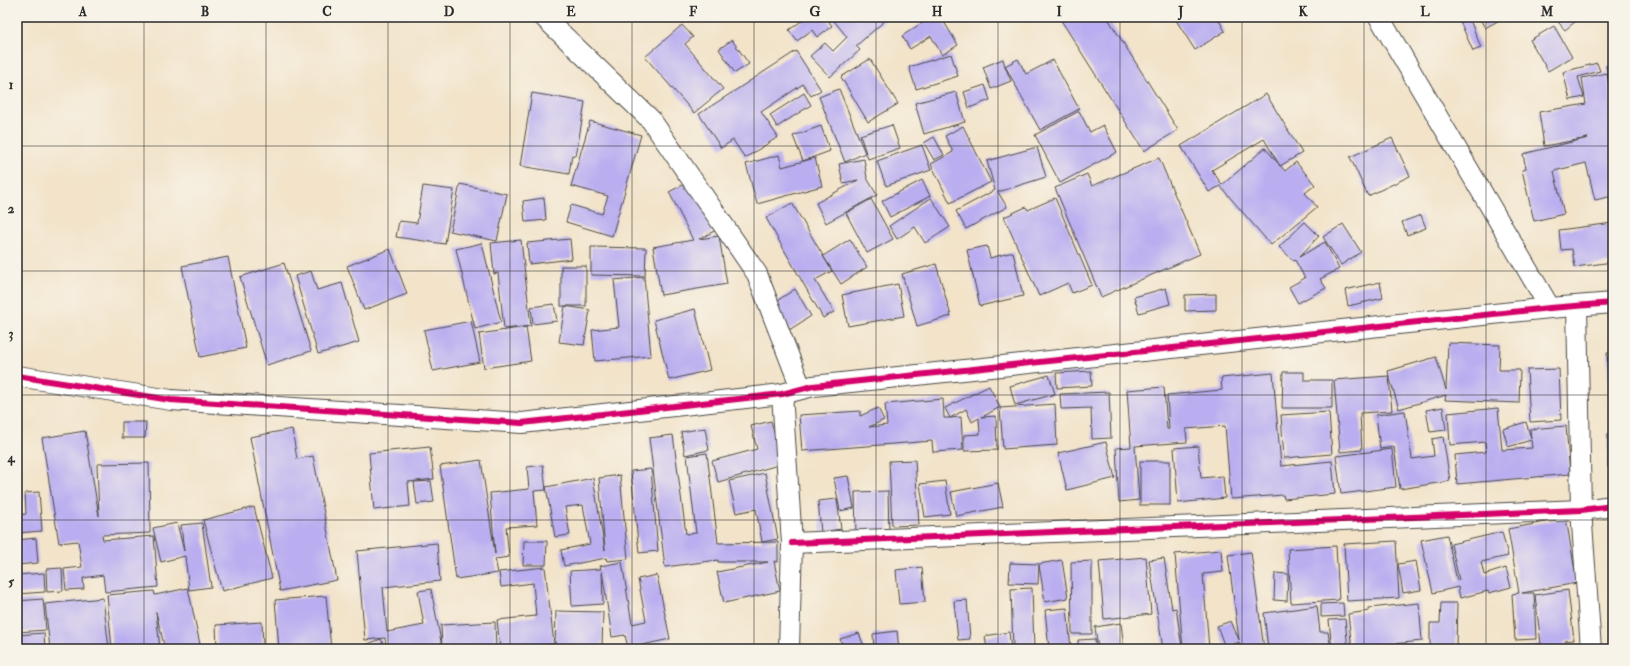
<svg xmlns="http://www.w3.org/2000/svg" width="1630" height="666" viewBox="0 0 1630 666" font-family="'IM FELL Double Pica',serif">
<rect width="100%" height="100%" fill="#f7f3e8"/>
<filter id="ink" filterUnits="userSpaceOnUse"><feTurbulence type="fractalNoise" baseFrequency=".025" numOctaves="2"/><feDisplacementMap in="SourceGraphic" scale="8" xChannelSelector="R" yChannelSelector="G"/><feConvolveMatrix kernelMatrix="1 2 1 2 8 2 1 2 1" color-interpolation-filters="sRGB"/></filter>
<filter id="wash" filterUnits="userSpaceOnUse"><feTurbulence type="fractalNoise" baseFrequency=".012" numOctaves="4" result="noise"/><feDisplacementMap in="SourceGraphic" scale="16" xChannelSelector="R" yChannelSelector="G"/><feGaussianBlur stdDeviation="0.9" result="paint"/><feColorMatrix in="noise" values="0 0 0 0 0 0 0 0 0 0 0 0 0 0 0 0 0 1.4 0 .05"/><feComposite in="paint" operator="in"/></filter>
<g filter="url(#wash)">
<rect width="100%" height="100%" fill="#f2e3c9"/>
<g id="blocks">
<g fill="#baaef0">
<path d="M 807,17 L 826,17 L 832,26 L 817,37 L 812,30 L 797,41 L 789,30 Z"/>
<path d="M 831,17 L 889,17 L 856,46 L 860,50 L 830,77 L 810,56 L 825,43 L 833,51 L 847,37 Z"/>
<path d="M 931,17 L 941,17 L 958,45 L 942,55 L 931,36 L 910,49 L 902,36 Z"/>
<path d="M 1059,17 L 1107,17 L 1178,130 L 1144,151 Z"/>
<path d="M 1174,17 L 1217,17 L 1225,31 L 1195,50 Z"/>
<path d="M 1435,17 L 1449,17 L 1438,23 Z"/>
<path d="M 1463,17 L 1469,17 L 1481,48 L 1473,51 L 1459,19 Z"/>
<path d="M 1484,17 L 1505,17 L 1485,28 L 1480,19 Z"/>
<path d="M 1554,17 L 1581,17 L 1565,30 Z"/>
<path d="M 682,25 L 693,37 L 685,44 L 723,89 L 694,113 L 645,57 Z"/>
<path d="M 1554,26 L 1572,57 L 1548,71 L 1530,40 Z"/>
<path d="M 732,40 L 749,64 L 735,73 L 719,49 Z"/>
<path d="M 796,51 L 821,90 L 811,96 L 803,84 L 761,112 L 778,137 L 745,158 L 733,140 L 721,148 L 699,114 Z"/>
<path d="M 951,54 L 958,76 L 916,89 L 909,67 Z"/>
<path d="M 870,59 L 898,104 L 868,122 L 841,77 Z"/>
<path d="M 1003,59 L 1005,66 L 1018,59 L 1026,74 L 1053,60 L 1079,109 L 1040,130 L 1005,66 L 1011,81 L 991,89 L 983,67 Z"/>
<path d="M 1597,63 L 1600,71 L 1578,77 L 1584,97 L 1570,100 L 1563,72 Z"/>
<path d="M 1613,64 L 1613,92 L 1612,92 L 1606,66 Z"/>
<path d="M 1607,73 L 1613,110 L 1613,196 L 1595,200 L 1586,163 L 1554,171 L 1564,214 L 1534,221 L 1522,170 L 1526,169 L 1523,154 L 1588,138 L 1544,146 L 1539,112 L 1586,104 L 1582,78 Z"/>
<path d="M 985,85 L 990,100 L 969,108 L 964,92 Z"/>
<path d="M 839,89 L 865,153 L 845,162 L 819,97 Z"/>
<path d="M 956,92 L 965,122 L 924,134 L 915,103 Z"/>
<path d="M 532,93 L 585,102 L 576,156 L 572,155 L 569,174 L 520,166 Z"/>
<path d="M 804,93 L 811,105 L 777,127 L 770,115 Z"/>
<path d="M 1266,94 L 1302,153 L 1280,166 L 1264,139 L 1212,170 L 1222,185 L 1265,148 L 1285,171 L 1296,162 L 1315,185 L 1305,193 L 1317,207 L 1271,245 L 1220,186 L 1209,192 L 1181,146 Z"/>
<path d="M 1079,111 L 1090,132 L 1103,125 L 1117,152 L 1060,183 L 1035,135 Z"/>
<path d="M 590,121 L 641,135 L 612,236 L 566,222 L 571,205 L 602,214 L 608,196 L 571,186 Z"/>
<path d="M 892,125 L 900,148 L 868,159 L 860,135 Z"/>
<path d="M 821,126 L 830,151 L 803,161 L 793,136 Z"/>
<path d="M 963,126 L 991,182 L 950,203 L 931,164 L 953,152 L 945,136 Z"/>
<path d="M 934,137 L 944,155 L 934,160 L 924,143 Z"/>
<path d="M 1392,138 L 1410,176 L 1368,196 L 1350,157 Z"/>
<path d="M 922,145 L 931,170 L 886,186 L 877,161 Z"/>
<path d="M 1037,147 L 1046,177 L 998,192 L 1007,207 L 966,229 L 956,211 L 995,190 L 987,161 Z"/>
<path d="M 779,155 L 782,167 L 815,158 L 822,186 L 757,204 L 746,164 Z"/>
<path d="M 1159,158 L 1200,254 L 1101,297 L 1055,188 L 1087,174 L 1092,186 Z"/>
<path d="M 864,159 L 867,178 L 877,195 L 826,223 L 816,203 L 858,180 L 843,183 L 839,164 Z"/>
<path d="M 694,179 L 720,228 L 699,239 L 719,236 L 727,284 L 661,295 L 653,247 L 693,240 L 669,192 Z"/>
<path d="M 922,180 L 930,196 L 890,217 L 882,201 Z"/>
<path d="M 460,184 L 507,194 L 497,241 L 450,231 Z"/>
<path d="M 423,186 L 454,190 L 445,244 L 396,237 L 399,221 L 417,223 Z"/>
<path d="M 544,198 L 546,220 L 525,222 L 523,201 Z"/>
<path d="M 931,198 L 950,227 L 925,243 L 915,227 L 897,239 L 889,226 Z"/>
<path d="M 1055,198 L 1092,285 L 1072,293 L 1068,283 L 1039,296 L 1004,217 L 1026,207 L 1028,210 Z"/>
<path d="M 871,199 L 893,239 L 867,253 L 846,213 Z"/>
<path d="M 792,203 L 832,271 L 815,280 L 834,312 L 823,318 L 766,218 Z"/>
<path d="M 1421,215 L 1426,228 L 1407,235 L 1402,222 Z"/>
<path d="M 1305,222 L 1319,236 L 1299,257 L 1325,242 L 1339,269 L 1320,279 L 1326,288 L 1298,303 L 1289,287 L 1305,278 L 1295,260 L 1294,261 L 1279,247 Z"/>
<path d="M 1613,223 L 1613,262 L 1575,267 L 1572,249 L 1561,250 L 1559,230 Z"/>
<path d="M 1343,224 L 1361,252 L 1341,265 L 1323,237 Z"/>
<path d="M 570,239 L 572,259 L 529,264 L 527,243 Z"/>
<path d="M 850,239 L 867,267 L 841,284 L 823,256 Z"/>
<path d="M 521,240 L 531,326 L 504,329 L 498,273 L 494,274 L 491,243 Z"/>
<path d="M 482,243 L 501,322 L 475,329 L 456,249 Z"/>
<path d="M 987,246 L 990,258 L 1013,252 L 1023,296 L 980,306 L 967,250 Z"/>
<path d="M 591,247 L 646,248 L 645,276 L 591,275 Z"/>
<path d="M 390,249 L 407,294 L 364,310 L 347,266 Z"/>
<path d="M 228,257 L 246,348 L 200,357 L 182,266 Z"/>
<path d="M 284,263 L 311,351 L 267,365 L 240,277 Z"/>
<path d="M 936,264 L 951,316 L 917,326 L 902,274 Z"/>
<rect x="561" y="266" width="25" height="40"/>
<path d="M 311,271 L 317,290 L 342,283 L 359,342 L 318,354 L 295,276 Z"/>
<path d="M 644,277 L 651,356 L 595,361 L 592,330 L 619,327 L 614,280 Z"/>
<path d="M 1380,282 L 1383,298 L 1348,306 L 1345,290 Z"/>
<path d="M 898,284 L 904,316 L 848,326 L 842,295 Z"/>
<path d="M 1166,288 L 1170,304 L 1139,313 L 1134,297 Z"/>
<path d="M 795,289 L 811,316 L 786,332 L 769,306 Z"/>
<path d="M 1216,294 L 1216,310 L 1185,311 L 1185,295 Z"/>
<path d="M 554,304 L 557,321 L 533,324 L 531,307 Z"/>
<path d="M 565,306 L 590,310 L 584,345 L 559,342 Z"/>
<path d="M 695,309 L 710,370 L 669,380 L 654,320 Z"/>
<path d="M 471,321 L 480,362 L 433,371 L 424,330 Z"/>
<path d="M 526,327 L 531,361 L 484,368 L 479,334 Z"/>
<path d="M 1448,343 L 1500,345 L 1499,370 L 1520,370 L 1519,403 L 1445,400 L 1446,395 L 1399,409 L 1389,376 L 1392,411 L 1360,413 L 1362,450 L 1340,452 L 1334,380 L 1389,376 L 1388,371 L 1436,357 L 1446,390 Z"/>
<path d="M 1607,353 L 1613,353 L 1613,397 L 1610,397 Z"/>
<path d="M 1559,369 L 1561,420 L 1530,422 L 1527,370 Z"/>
<path d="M 1091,371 L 1092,386 L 1057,388 L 1056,373 Z"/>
<path d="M 1283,372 L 1304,372 L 1304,380 L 1332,380 L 1332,408 L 1282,408 Z"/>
<path d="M 1273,373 L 1281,466 L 1332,461 L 1335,494 L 1284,499 L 1283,495 L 1231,499 L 1225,426 L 1186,429 L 1187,442 L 1135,446 L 1139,500 L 1119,502 L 1116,448 L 1131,447 L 1127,390 L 1164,387 L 1167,429 L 1169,429 L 1167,395 L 1222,390 L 1221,378 Z"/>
<path d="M 1049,375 L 1055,394 L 1015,405 L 1010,386 Z"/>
<path d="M 989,386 L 1000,407 L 982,417 L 996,416 L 997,450 L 964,451 L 964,435 L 980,434 L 979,418 L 972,422 L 966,409 L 950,418 L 961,417 L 963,450 L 933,452 L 932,441 L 802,451 L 799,415 L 860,411 L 860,416 L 878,408 L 884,420 L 869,427 L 887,425 L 885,404 L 943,399 L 944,418 L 950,418 L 945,408 Z"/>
<path d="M 1109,392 L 1111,438 L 1092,439 L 1091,408 L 1061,409 L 1060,394 Z"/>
<path d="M 1055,404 L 1057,445 L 1003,449 L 1000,408 Z"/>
<path d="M 1443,407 L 1446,430 L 1430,432 L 1426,410 Z"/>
<path d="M 1498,408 L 1502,450 L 1532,448 L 1531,440 L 1508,447 L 1503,429 L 1526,422 L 1531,438 L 1530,429 L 1566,426 L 1570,474 L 1457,484 L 1455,455 L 1486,452 L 1485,442 L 1450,445 L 1448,413 Z"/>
<path d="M 1405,411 L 1412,459 L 1434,456 L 1432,439 L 1443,437 L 1450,481 L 1400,489 L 1394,447 L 1380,449 L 1376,415 Z"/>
<path d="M 1329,412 L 1332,454 L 1284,458 L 1281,415 Z"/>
<path d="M 771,421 L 782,464 L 718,482 L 712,461 L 757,449 L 751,426 Z"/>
<path d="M 122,422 L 146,422 L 145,438 L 122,438 Z"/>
<path d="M 705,428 L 709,450 L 685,455 L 681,432 Z"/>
<path d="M 292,429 L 297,459 L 313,456 L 337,580 L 280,591 L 250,437 Z"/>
<path d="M 85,431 L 99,516 L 97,464 L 149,463 L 150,533 L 102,535 L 103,540 L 154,536 L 158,587 L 105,592 L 103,575 L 83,578 L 84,589 L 66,590 L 64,569 L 82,567 L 78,541 L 59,543 L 42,438 Z"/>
<rect x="1608" y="434" width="5" height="33"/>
<path d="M 673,435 L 686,534 L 696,533 L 687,456 L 707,453 L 718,543 L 778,542 L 778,562 L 774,561 L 780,591 L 724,603 L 717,572 L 768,562 L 718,562 L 718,560 L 665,567 L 649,438 Z"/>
<path d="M 1106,442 L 1115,478 L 1067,490 L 1058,453 Z"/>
<path d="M 1198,446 L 1201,478 L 1223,476 L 1225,498 L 1178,503 L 1174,448 Z"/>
<path d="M 430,447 L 434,479 L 408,482 L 410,506 L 374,510 L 369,453 Z"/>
<path d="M 1392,449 L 1396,487 L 1341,494 L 1336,456 Z"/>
<path d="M 481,460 L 495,554 L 490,493 L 529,489 L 527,467 L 543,465 L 546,490 L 534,491 L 537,525 L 506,527 L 509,557 L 495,559 L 498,573 L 456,579 L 440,466 Z"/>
<path d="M 915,460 L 919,525 L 892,526 L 889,461 Z"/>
<rect x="1140" y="461" width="30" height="44"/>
<path d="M 651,469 L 658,551 L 639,553 L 631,471 Z"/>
<path d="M 765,473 L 778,539 L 762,542 L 756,509 L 736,513 L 729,481 Z"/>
<path d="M 620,475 L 628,559 L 607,561 L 606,558 L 564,566 L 561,550 L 590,544 L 583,505 L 565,507 L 570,535 L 555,537 L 546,487 L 593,478 L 605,550 L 599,478 Z"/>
<path d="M 848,476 L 854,508 L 840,511 L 834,478 Z"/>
<path d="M 431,481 L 434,502 L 417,504 L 414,482 Z"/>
<path d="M 945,481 L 950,514 L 925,517 L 920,484 Z"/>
<path d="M 998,483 L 1003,507 L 956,516 L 951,492 Z"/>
<path d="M 888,491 L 889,534 L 856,535 L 855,492 Z"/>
<path d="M 39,492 L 42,531 L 17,533 L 17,515 L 26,514 L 25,493 Z"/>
<path d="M 837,499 L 841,529 L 821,532 L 818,501 Z"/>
<path d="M 254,507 L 272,578 L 222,591 L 203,520 Z"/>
<path d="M 1566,518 L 1577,583 L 1522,593 L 1534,593 L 1536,639 L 1515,640 L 1512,594 L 1519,593 L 1508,529 Z"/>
<path d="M 177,523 L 184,551 L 181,525 L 202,523 L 211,587 L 189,590 L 185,556 L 161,562 L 153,528 Z"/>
<path d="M 1502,532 L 1508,556 L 1481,562 L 1484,575 L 1506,568 L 1511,587 L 1489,593 L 1488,591 L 1460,598 L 1458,587 L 1433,593 L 1421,540 L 1447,535 L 1457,581 L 1459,580 L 1451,544 Z"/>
<path d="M 36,538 L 38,563 L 17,565 L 17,540 Z"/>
<path d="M 524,541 L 547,541 L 546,565 L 523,565 Z"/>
<path d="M 1396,541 L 1399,598 L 1347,601 L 1344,544 Z"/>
<path d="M 437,543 L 440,581 L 383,587 L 387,632 L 424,625 L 418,591 L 431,589 L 442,647 L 428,649 L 387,649 L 385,638 L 365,640 L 357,551 Z"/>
<path d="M 1336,546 L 1339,600 L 1291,603 L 1288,549 Z"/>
<path d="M 1221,550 L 1223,572 L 1203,574 L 1209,649 L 1183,649 L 1175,554 Z"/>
<path d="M 1251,552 L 1264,649 L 1240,649 L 1239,642 L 1225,647 L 1217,626 L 1231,621 L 1239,640 L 1228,555 Z"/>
<path d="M 1146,557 L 1151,614 L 1104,619 L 1099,561 Z"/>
<path d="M 1164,558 L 1172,609 L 1176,608 L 1182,647 L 1166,649 L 1163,649 L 1149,560 Z"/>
<path d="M 1062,560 L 1068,598 L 1045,602 L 1039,565 L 1038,584 L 1009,583 L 1010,563 L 1039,564 Z"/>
<path d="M 1092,561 L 1092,634 L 1072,634 L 1071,562 Z"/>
<path d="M 1416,561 L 1421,590 L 1403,593 L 1398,564 Z"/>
<path d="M 622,562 L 632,624 L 646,621 L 638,579 L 657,575 L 670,639 L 628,648 L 625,635 L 612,637 L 602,571 L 603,604 L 572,606 L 570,571 L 601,569 L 600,566 Z"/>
<path d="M 545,567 L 554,644 L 500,649 L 497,620 L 536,616 L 533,583 L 501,587 L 499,572 Z"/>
<path d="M 922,567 L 925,602 L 899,604 L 896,570 Z"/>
<path d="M 62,568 L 63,591 L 47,592 L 46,569 Z"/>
<path d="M 44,573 L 45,592 L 17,594 L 17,575 Z"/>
<path d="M 1275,573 L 1288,574 L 1287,601 L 1274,600 Z"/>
<path d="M 188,588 L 201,649 L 165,649 L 156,612 L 160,649 L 112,649 L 107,595 L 154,591 L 155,595 Z"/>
<path d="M 1032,588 L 1034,649 L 1013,649 L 1011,589 Z"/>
<path d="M 1568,590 L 1574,640 L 1565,641 L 1566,649 L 1519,649 L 1541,644 L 1535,595 Z"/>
<path d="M 326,596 L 331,649 L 279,649 L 275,600 Z"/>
<path d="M 103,598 L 109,649 L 50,649 L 45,604 Z"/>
<path d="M 43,599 L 46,630 L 17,632 L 17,601 Z"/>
<path d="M 967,600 L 970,639 L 958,640 L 954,601 Z"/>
<path d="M 1343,603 L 1344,616 L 1321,617 L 1321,604 Z"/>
<path d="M 1419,603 L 1422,641 L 1373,646 L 1374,649 L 1352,649 L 1348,614 L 1369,611 L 1369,608 Z"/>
<path d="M 1441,603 L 1457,603 L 1456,649 L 1430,649 L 1430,623 L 1440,623 Z"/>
<path d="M 1317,606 L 1320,632 L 1328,632 L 1331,649 L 1268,649 L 1264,613 Z"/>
<path d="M 1067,608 L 1071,649 L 1049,649 L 1045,610 Z"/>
<path d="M 556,611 L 603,612 L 602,647 L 555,646 Z"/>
<path d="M 1345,619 L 1348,649 L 1332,649 L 1329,620 Z"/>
<path d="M 262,622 L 263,649 L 217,649 L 216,625 Z"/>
<path d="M 495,622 L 496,649 L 442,649 L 441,625 Z"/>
<path d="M 1121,623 L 1124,649 L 1098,649 L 1095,627 Z"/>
<path d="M 897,631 L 899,649 L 874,649 L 873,634 Z"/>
<path d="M 1009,632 L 1011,649 L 987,649 L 985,636 Z"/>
<path d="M 44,633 L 45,649 L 17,649 L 17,635 Z"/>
<path d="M 859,633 L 865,649 L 844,649 L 840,639 Z"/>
<path d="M 381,639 L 385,649 L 364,649 L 363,646 Z"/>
<path d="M 1095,639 L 1096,649 L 1078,649 L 1078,640 Z"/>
</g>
</g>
</g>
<g filter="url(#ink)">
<use href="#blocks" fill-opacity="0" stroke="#494743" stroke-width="1"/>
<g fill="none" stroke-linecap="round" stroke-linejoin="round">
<defs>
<g id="minor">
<path d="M 544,17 L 651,120 L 757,274 L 801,388"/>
<path d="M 1379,17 L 1550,308"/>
<path d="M 1577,306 L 1581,510 L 1591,649"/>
<path d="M 17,376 L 171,400 L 522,423 L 782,394 L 813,386 L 1550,308 L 1613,303"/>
<path d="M 782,394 L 792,543 L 789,649"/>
<path d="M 792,543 L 1581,510 L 1613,506"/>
</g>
</defs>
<use href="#minor" stroke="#494743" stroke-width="22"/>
<use href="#minor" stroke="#fff" stroke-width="20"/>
<defs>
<g id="cycleway">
<path d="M 17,376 L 171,400 L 522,423 L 782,394 L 813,386 L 1550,308 L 1613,303"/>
<path d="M 792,543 L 1581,510 L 1613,506"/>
</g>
</defs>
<use href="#cycleway" stroke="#f7f3e8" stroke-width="8"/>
<use href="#cycleway" stroke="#d6006c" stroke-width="6"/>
</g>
</g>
<path fill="none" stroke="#2b2b2b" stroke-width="1" stroke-opacity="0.55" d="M 144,17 L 144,649M 266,17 L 266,649M 388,17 L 388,649M 510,17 L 510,649M 632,17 L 632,649M 754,17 L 754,649M 876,17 L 876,649M 998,17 L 998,649M 1120,17 L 1120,649M 1242,17 L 1242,649M 1364,17 L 1364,649M 1486,17 L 1486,649M 17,146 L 1613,146M 17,271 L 1613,271M 17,395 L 1613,395M 17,520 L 1613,520"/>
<rect width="1630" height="666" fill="none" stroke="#f7f3e8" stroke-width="44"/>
<rect x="22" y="22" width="1586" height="622" fill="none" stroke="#2b2b2b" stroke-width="1.5"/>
<g font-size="13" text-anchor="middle" font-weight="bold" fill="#2b2b2b">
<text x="83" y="16">A</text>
<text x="205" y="16">B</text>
<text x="327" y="16">C</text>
<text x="449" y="16">D</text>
<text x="571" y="16">E</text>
<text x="693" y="16">F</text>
<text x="815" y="16">G</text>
<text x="937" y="16">H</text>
<text x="1059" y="16">I</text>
<text x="1181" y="16">J</text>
<text x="1303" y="16">K</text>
<text x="1425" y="16">L</text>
<text x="1547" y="16">M</text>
<text x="11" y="89">1</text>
<text x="11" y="213">2</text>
<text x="11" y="338">3</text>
<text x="11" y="462">4</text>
<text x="11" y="586">5</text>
</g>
</svg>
